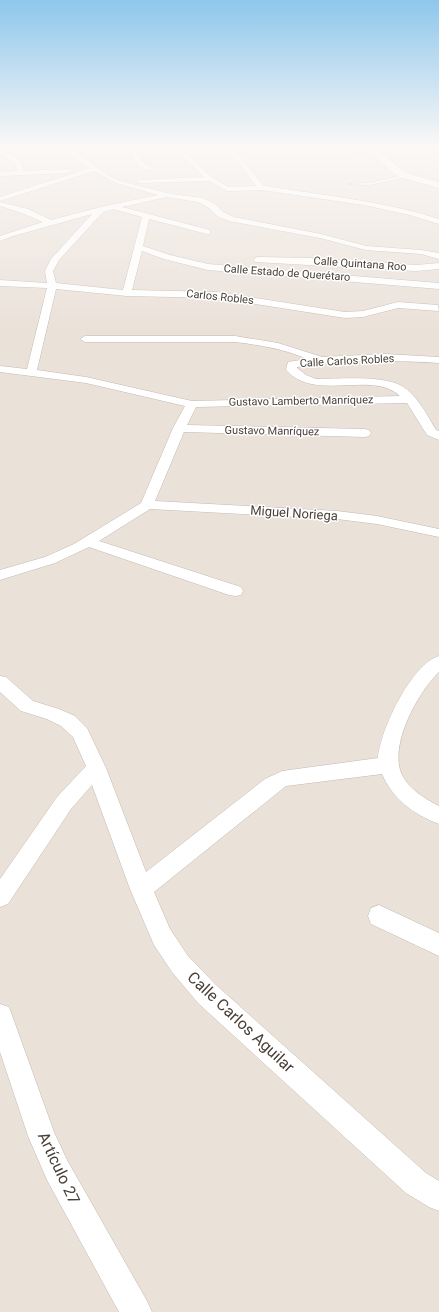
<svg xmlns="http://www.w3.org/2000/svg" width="439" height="1312" viewBox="0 0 439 1312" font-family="Roboto,sans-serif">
<rect width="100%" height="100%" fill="#f6f0eb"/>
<rect fill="#eae1d9" x="0" y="147" width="439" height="1165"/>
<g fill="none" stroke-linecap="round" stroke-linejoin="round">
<defs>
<path id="service" d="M 405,175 L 406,177 L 369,185 L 347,184 L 369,183 Z"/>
<g id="minor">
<path d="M 61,147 L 68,147 L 107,175 L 120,181 L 171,194 L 203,198 L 215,204 L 223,212 L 234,217 L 321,234 L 366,246 L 421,250 L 439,253 L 439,259 L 421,254 L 366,250 L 320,238 L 229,221 L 217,216 L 209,208 L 198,202 L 167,197 L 122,207 L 210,230 L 210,234 L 207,234 L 149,219 L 143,246 L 170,255 L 208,264 L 439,283 L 439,289 L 208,270 L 164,259 L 142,251 L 132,290 L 217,292 L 345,312 L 363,311 L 398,302 L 438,305 L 439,311 L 398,308 L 363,317 L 345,318 L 217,298 L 127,296 L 56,289 L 37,370 L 86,377 L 192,401 L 400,396 C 372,370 316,402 287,371 L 286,369 L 288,362 L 307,359 C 284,349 260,345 235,342 L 85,342 L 80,339 L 85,336 L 235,336 L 278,343 L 322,357 L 384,354 L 439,357 L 439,363 C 391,360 344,360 297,367 L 297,368 L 306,375 L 316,379 C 340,379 382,375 402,386 C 417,395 427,415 436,430 L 439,431 L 439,440 L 427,435 L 407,403 L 196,407 L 187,425 L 365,429 L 369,430 L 371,433 L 369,436 L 365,437 L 184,432 L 155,501 L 337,511 L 377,516 L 439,529 L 439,537 L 377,524 L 337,519 L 150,509 L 99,541 L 241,587 L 243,591 L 241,595 L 235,596 L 229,595 L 89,547 L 55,563 L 0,580 L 0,570 L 45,557 L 74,544 L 141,503 L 173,428 L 185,406 L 86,383 L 0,372 L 0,366 L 27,369 L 47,288 L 0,286 L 0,280 L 47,283 L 45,271 L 51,259 L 92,214 L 13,236 L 0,241 L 0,236 L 43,222 L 22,213 L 0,206 L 0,202 L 28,209 L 51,220 L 101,207 L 158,195 L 116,183 L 94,171 L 0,201 L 0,197 L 90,168 ZM 113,209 L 142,217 L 123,290 L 56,283 L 53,271 L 59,260 L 103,212 Z"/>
<path d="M 127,147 L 133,147 L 141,161 L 151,168 L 151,170 C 137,172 134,155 127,147 Z"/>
<path d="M 152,147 L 162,147 L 189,155 L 206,173 L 228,187 L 256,186 L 241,165 L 225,147 L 231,147 L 264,186 C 323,195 382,201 439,219 L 439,224 L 410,215 L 364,205 L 262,190 L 227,191 L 210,181 L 138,183 L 138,181 L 140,180 L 204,177 L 185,157 Z"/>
<path d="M 250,147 L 310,147 L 307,149 C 294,149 260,154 250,147 Z"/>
<path d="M 313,147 L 373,148 L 376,150 L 373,152 L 329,151 Z"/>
<path d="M 0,149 L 20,161 L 24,171 L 68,169 L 71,171 L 68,173 L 0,176 L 0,172 L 17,171 L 15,163 L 0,154 Z"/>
<path d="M 258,257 L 309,258 L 416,265 L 439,263 L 439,269 L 416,271 L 255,262 L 254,260 L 255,258 Z"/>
<path d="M 439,656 L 439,672 C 418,692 388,746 402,775 C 409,789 425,799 439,806 L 439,824 C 413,814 393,799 382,774 L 286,786 L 154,892 L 170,929 L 188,956 L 216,985 L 426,1173 L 439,1181 L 439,1211 L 429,1207 L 406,1193 L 198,1003 L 172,972 L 154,945 L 130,889 L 92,785 L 71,809 L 8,904 L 0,907 L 0,879 L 57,797 L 86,766 L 73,737 L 61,726 L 47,719 L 21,711 L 0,692 L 0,676 L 6,677 L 33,701 L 59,709 L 75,716 L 87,728 L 106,768 L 146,872 L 265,779 L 282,771 L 378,758 C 380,731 411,664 439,656 Z"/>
<path d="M 379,905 L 439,933 L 439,956 L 371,924 L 368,916 L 371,908 Z"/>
<path d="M 0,1004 L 9,1007 L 54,1132 L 67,1160 L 147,1301 L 152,1312 L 119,1312 L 47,1180 L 28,1136 L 0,1052 Z"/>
</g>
<path id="tertiary" d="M 367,147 L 375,147 L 405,173 L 439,182 L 439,188 L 399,177 L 385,166 Z"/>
</defs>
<use href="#service" stroke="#c5b9b0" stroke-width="1"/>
<use href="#minor" stroke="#c5b9b0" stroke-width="1"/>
<use href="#tertiary" stroke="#c5b9b0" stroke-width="1"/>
<use href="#service" fill="#fff" fill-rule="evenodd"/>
<use href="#minor" fill="#fff" fill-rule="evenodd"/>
<use href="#tertiary" fill="#fff" fill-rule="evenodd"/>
</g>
<linearGradient id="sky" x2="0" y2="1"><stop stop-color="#8ec7ec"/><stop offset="0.44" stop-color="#fbf8f6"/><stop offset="1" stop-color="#fbf8f6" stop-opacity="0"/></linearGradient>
<rect width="439" height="331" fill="url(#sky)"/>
<g text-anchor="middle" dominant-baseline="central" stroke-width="3" stroke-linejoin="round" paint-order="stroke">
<g font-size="11" fill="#4b4038" stroke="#fff">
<text transform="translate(360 264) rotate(4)">Calle Quintana Roo</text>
<text transform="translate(287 273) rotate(4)">Calle Estado de Querétaro</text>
<text transform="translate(220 297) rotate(6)">Carlos Robles</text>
<text transform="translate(347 361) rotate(-3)">Calle Carlos Robles</text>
<text transform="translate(301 401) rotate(-1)">Gustavo Lamberto Manríquez</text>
<text transform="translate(272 431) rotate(1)">Gustavo Manríquez</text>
</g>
<g font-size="13" fill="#4b4038" stroke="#fff">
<text transform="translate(294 513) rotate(4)">Miguel Noriega</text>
</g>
<g font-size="16" fill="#4b4038" stroke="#fff">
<text transform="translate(241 1022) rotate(43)">Calle Carlos Aguilar</text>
<text transform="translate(59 1168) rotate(65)">Artículo 27</text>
</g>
</g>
</svg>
